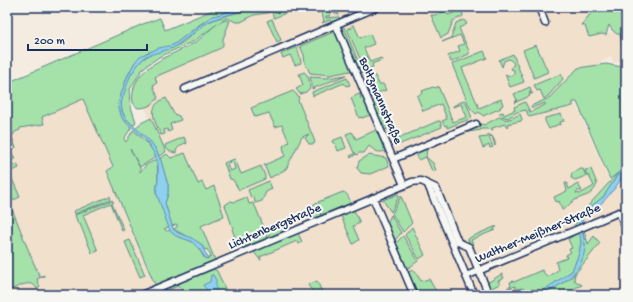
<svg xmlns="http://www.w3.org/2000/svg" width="633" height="302" viewBox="0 0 633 302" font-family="'Gochi Hand',sans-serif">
<rect width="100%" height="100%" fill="#f4ece1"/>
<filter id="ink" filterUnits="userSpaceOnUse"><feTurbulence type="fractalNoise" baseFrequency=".025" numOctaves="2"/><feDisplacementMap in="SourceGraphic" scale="8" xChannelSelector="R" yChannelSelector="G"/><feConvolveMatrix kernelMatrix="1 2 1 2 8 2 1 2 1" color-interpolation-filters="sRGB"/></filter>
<g filter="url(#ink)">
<path fill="#f1e0cc" d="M 267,7 L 592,7 L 603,33 L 623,31 L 626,41 L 626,59 L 614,63 L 611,57 L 601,62 L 567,84 L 609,180 L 626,177 L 626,295 L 7,295 L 7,132 L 83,99 L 113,167 L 107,171 L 154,285 L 213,261 L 171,158 L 160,142 L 148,115 L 143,101 L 150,70 L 221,33 L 219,27 Z"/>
<g fill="#a4e2a9" stroke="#608884">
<path d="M 220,7 L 243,7 L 211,17 L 199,25 L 179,41 L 173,45 L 146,53 L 135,62 L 127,77 L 118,104 L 122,118 L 131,128 L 124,139 L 126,142 L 133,130 C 142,138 151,145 156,157 L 140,167 L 130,149 L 140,168 L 140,172 L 146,165 L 157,159 L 158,180 L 156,192 L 167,219 L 169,227 L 164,229 L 167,231 L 170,230 C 175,238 184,237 192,242 C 198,246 201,252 204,258 L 207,259 L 211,257 L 207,249 L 205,250 L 201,244 L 173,229 L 177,227 L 177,224 L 172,226 L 165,203 L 168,194 L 168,185 L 160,158 L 167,154 L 171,158 L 185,153 L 198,184 L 202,182 L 206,190 L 214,186 L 224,216 L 201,226 L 215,260 L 155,285 L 107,171 L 113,167 L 83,99 L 42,117 L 44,124 L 20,128 L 20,130 L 15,132 L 12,137 L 16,148 L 11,151 L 15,159 L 7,160 L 7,83 L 143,24 L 160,18 L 165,30 Z"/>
<path d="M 255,7 L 283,7 L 267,13 L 254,15 L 241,22 L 236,22 L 227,18 L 224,19 L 194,41 L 159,57 L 143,68 L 130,89 L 131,107 L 136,122 L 133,125 C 128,121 124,117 122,110 C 118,96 133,65 146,57 C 156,50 169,50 180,44 C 190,38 198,27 209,22 C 223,15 240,13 255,7 Z"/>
<path d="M 286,7 L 300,7 L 274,18 L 272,13 Z"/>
<path d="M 320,7 L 336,7 L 339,15 L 332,12 L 330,13 L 330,16 L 326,16 L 326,18 L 339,17 L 341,21 L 333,24 L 330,20 L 322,23 L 324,21 L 321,12 L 318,13 L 317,11 L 321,9 Z"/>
<path d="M 590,7 L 620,7 L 626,27 L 626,54 L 622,46 L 620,34 L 617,34 L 612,30 L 609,25 L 606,35 L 602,34 L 589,37 L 585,26 L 581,25 L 592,12 Z"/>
<path d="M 461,10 L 463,15 L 463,16 L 453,21 L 448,34 L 441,38 L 431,15 L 435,15 L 445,11 L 448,15 Z"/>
<path d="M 272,19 L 281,40 L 277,42 L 267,21 Z"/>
<path d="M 226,20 L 230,21 L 223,39 L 223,45 L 221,48 L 155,77 L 157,83 L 153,85 L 158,98 C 153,105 147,108 138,108 C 132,104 132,99 133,92 C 137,64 176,54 196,42 C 206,35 214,23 226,20 Z"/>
<path d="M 463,20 L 465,21 L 467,24 L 459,28 L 469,51 L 469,54 L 451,62 L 448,56 L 460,51 L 458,46 L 464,44 L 460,35 L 442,42 L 451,38 L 456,23 Z"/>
<path d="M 354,25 L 360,38 L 370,34 L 374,44 L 364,48 L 370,62 L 381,58 L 382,60 L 372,64 L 373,67 L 365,70 L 347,29 L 349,27 L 349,29 L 352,28 L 351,26 Z"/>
<path d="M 344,27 L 363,73 L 358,73 L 340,29 Z"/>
<path d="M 336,31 L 352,68 L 350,71 L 330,75 L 310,73 L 305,63 L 304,55 L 300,46 Z"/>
<path d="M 536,45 L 548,72 L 534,78 L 523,50 Z"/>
<path d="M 297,47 L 300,57 L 301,63 L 295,65 L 290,55 L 283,58 L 281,54 Z"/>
<path d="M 484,51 L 487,58 L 462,68 L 479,108 L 501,99 L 503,105 L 500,107 L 501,108 L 483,116 L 479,112 L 476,114 L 470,108 L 452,64 Z"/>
<path d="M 513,54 L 524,82 L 510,87 L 505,74 L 510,76 L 514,74 L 514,70 L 511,69 L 514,63 L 509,59 L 504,61 L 502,67 L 499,60 Z"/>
<path d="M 606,64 L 622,67 L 626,85 L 626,162 L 604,196 L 582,214 L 579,227 L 574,228 L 577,218 L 618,173 L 610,179 L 577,102 L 573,102 L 573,106 L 529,117 L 526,110 L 517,112 L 508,118 L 501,116 L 499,113 L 503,112 L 504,115 L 515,110 L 514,107 L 525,102 L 530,112 L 545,105 L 545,103 L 532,108 L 531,106 L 549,98 L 578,68 Z"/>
<path d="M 304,72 C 309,75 310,83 310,88 L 306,92 L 300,94 L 296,89 L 303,85 L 299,74 Z"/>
<path d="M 561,74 L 563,79 L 549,95 L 544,99 L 540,90 L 537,91 L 534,85 Z"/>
<path d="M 346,75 L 312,89 L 312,84 L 310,77 L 327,78 Z"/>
<path d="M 373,75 L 375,76 L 379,84 L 383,84 L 386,90 L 375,94 L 367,77 Z"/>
<path d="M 347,78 L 350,85 L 346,86 L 344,83 L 313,96 L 312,92 Z"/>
<path d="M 438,86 L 453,122 L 467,117 L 461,104 L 453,107 L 453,106 L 465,100 L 472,118 L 447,128 L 447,125 L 445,126 L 442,121 L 447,119 L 441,104 L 423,111 L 417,96 L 423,93 L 422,91 L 433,87 L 436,88 Z"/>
<path d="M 530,87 L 531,92 L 529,93 L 533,93 L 529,95 L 530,96 L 514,103 L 517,100 L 514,94 Z"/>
<path d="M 293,91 L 299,97 L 298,100 L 315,142 L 314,144 L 309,144 L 305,138 L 309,134 L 302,137 L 286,169 L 270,178 L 264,165 L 285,156 L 283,146 L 289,142 L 282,125 L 275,127 L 269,113 L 255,117 L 251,108 Z"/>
<path d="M 361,93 L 360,95 L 361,99 L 363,98 L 370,115 L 362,118 L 362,117 L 359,118 L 351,98 Z"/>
<path d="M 166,98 L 174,114 L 179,116 L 181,120 L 170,124 L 172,130 L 168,132 L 167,129 L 164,130 L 165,134 L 161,135 C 154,120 146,106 166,98 Z"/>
<path d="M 375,99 L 388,129 L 383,130 L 371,104 Z"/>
<path d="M 520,114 L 522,119 L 521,121 L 507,124 L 508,126 L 506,127 L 505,124 L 492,128 L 493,130 L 489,129 L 481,129 L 481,130 L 462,133 L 483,124 L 484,125 L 499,117 C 508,122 512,118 520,114 Z"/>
<path d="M 561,114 L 564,121 L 560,122 L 561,125 L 559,124 L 549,129 L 545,121 L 545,118 Z"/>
<path d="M 151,118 L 166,152 L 159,156 L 155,148 L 135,128 L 141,123 Z"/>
<path d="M 438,121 L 440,121 L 442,127 L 398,145 L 392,133 L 396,131 L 400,138 L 406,134 L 406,135 Z"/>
<path d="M 376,130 L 385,151 C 378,154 374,150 369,146 L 364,153 L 359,153 L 357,155 L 356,154 L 351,158 L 350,156 L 356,153 L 354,153 L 346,134 L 352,132 L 356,139 Z"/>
<path d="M 488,134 C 493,136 496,141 495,146 L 492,136 L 489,137 L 493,147 L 490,148 L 489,145 L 483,148 L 479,138 L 488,137 Z"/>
<path d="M 184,137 L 187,144 L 185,143 C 181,145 176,148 176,153 C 171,152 166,151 165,145 Z"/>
<path d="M 342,137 L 346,148 L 338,151 L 335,143 L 333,143 L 332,141 Z"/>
<path d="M 427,148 L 426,157 L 433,163 L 436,170 L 432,171 L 426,157 L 419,160 L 416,153 Z"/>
<path d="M 369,155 L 386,158 L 389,166 L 370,174 L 361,173 L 357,168 L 359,161 Z"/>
<path d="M 235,159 L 241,174 L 261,166 L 265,176 L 265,179 L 239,190 L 233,180 L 230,179 L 224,163 L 229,161 L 230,163 L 227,165 L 230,171 L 235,169 L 233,162 L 230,163 L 229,161 Z"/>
<path d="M 17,164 L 19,168 L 9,172 L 20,197 L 9,202 C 20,227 28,252 40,277 L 44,275 L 44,276 L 37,279 L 40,287 L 37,289 C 32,278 18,287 10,290 L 12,295 L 7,295 L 7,168 Z"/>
<path d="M 581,169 L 583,169 L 586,176 L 575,180 L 571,178 L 572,173 Z"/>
<path d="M 591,169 L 597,184 C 592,198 581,195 572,202 C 568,205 567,208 562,210 L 559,201 L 556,202 L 554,197 L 567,191 L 565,183 L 567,183 L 569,189 L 578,184 L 582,191 L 577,191 L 576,193 L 580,194 L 594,186 L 589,176 L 587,176 L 585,170 Z"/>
<path d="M 269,181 L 272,189 L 266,192 L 262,201 L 255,203 L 254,197 L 251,198 L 248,190 Z"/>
<path d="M 343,192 C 348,193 349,199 351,203 L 321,215 L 318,202 Z"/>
<path d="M 398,194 L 399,196 L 391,212 L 383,200 Z"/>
<path d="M 110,196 L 111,199 L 75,214 L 74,211 Z"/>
<path d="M 401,196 L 412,223 L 403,232 L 392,214 Z"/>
<path d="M 247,197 L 249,204 L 253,203 L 256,208 L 268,238 L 240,249 L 241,247 L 238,240 L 236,240 L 232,229 L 234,228 L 233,226 L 232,226 L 225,205 L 231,201 L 234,202 Z"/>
<path d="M 112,200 L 114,202 L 112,203 L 124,230 L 122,231 L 111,203 L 83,215 L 98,251 L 92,253 L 80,224 L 78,224 L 75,215 Z"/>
<path d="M 316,203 L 321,217 L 315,219 L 309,207 Z"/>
<path d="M 354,210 L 360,223 L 353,226 L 359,240 L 353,244 L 341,216 Z"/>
<path d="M 391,215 L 401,233 L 395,240 L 387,223 Z"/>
<path d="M 286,222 L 287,224 L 284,225 L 285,229 L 288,227 L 289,229 L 270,237 L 268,230 Z"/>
<path d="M 412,227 L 425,255 L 419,259 L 405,235 Z"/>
<path d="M 494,227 L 497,227 L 494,228 L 495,230 L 471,240 L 474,247 L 471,248 L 468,239 L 471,237 Z"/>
<path d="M 584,230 L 588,244 L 594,236 L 600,243 L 575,274 L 574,280 L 582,285 L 559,295 L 544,295 L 573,276 L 585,246 L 583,231 Z"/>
<path d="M 580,232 L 581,242 L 579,254 L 572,271 L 537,295 L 524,295 L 526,293 L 526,290 L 522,288 L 516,289 L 515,286 L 508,289 L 507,288 L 511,286 L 510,282 L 513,281 L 514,282 L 542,270 L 547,277 L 558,270 L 556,262 L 567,258 L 566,255 L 571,252 L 569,249 L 572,248 L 568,239 L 573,236 L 573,234 Z"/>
<path d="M 298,233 L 302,242 L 298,244 L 297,241 L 260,257 L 261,260 L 260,260 L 254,252 Z"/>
<path d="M 403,236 L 418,261 L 407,269 L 396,243 Z"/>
<path d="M 130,240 L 145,275 L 140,277 L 125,242 Z"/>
<path d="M 214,269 L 217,271 L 228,295 L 183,295 L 181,288 L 178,286 L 157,295 L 155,293 Z"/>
<path d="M 414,270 L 421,281 L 429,279 L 438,295 L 417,295 L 408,272 Z"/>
<path d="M 502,274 L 504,278 L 498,281 L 500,284 L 489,289 L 487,283 Z"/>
<path d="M 317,281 L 323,294 L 322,295 L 315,295 L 308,285 Z"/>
</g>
<g fill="#8ed1ef" stroke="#6090b5">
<path d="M 243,7 L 255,7 L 220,17 L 208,22 L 173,48 L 146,56 L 140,62 L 130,76 L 121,103 L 122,111 L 125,118 L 151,142 L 155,148 L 161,161 L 168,185 L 168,194 L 165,203 L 173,229 L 178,233 L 190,237 L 201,244 L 208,258 L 206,259 L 199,249 L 191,241 L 176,236 L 170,231 L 156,192 L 158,180 L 158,163 L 154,153 L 146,140 L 122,118 L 118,104 L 127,77 L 135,62 L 140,56 L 159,48 L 173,45 L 211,17 Z"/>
<path d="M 626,162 C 626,165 626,168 625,171 C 621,182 606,200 597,207 C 592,211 586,213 583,219 C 579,227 585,238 585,246 C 584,266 572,277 556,287 C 550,291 545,295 537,295 L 572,271 L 579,254 L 581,242 L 578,221 L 582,214 L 604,196 Z"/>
<path d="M 211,275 L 213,275 L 216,280 L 216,295 L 210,295 L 203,285 L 210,282 Z"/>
</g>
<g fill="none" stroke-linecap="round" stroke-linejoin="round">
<defs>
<g id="minor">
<path d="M 539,7 L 545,23"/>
<path d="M 336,25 L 404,185"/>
<path d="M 185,89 L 377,7"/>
<path d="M 393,159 L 476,124"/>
<path d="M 428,185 L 474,295"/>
<path d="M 373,198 L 414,295"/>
<path d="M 466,276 L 619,212 L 626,228"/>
<path d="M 141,295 L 412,182 L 421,181 L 436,188 L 458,242 L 469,247 L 489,295"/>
</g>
</defs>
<use href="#minor" stroke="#1b2f5e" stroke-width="9"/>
<use href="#minor" stroke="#f6f6f2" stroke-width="6"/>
</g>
</g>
<g text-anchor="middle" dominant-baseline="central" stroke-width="4" stroke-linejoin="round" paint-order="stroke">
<g font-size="13" fill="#1b2f5e" stroke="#f6f6f2">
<text transform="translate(380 101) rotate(67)">Boltzmannstraße</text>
<text transform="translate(275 227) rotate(-23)">Lichtenbergstraße</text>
<text transform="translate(538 234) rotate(-23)">Walther-Meißner-Straße</text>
</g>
</g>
<rect width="633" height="302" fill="none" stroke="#f6f6f2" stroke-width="24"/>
<rect x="12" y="12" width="609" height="278" fill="none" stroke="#1b2f5e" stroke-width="1.5" filter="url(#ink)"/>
<path d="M28 44v6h119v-6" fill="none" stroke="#1b2f5e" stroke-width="2"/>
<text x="34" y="44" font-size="12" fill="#1b2f5e" stroke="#f6f6f2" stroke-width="3" paint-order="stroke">200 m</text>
</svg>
